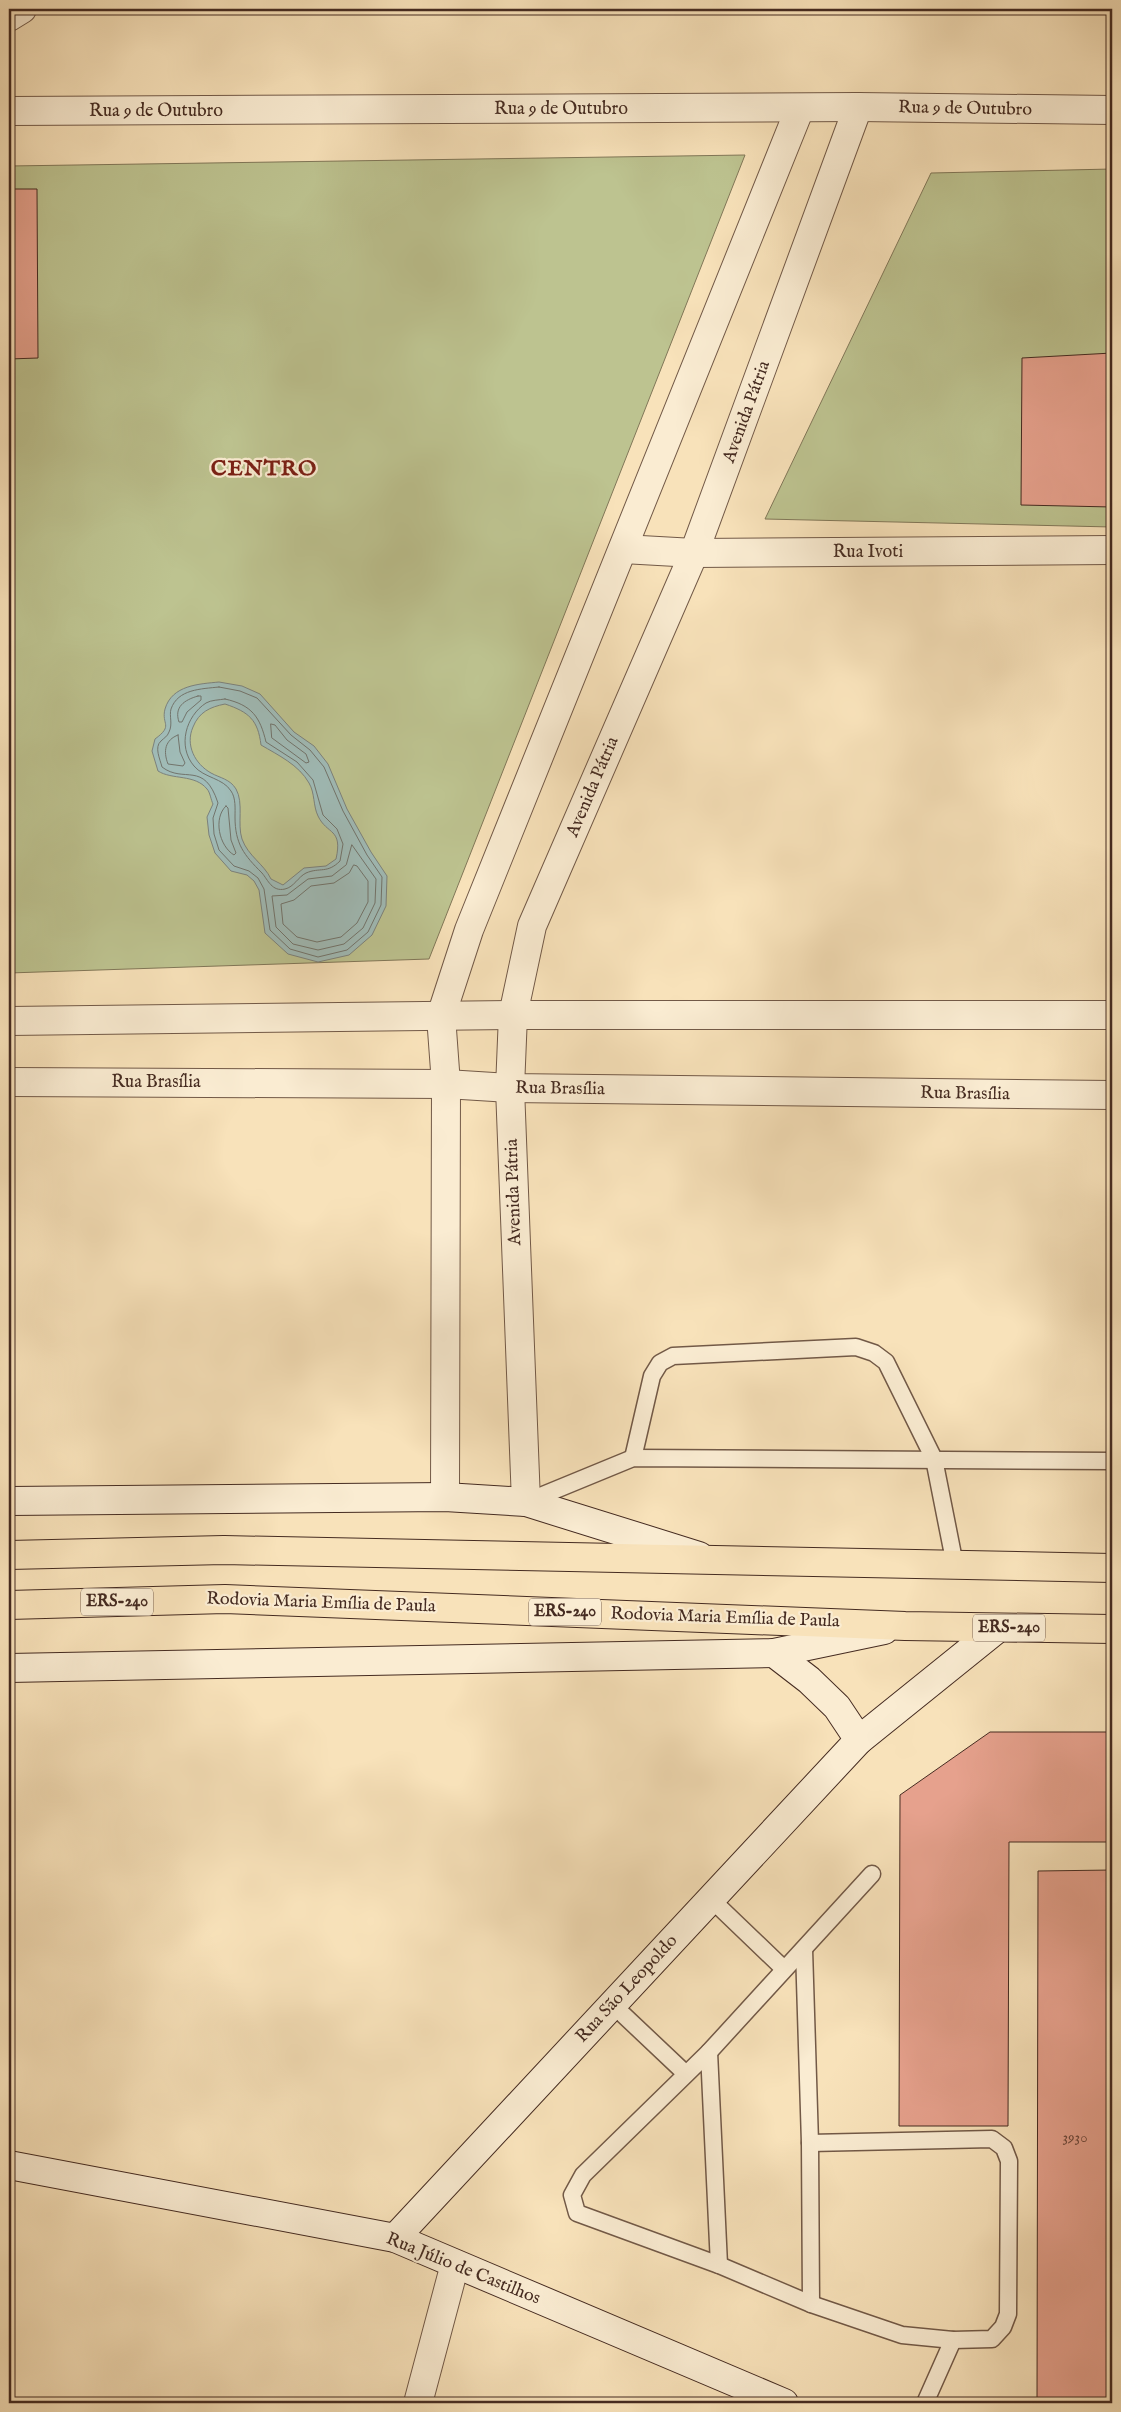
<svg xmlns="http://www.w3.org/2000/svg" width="1121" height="2412" viewBox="0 0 1121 2412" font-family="'IM FELL English',serif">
<rect width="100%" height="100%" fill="#f8e2ba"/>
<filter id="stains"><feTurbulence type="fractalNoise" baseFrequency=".004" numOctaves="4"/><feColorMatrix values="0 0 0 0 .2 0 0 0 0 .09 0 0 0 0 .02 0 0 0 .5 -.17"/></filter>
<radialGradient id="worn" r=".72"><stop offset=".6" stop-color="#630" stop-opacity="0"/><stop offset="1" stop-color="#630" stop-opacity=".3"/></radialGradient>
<g fill="#bdc390" stroke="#817758">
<path d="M 745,155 L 429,959 L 9,973 L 9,166 Z"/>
<path d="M 1112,169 L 1112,527 L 765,519 L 931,173 Z"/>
</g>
<path fill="#a0bcb8" stroke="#7c827c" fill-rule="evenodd" d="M 219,682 L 242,686 L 260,694 L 294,732 L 314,746 L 328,764 L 347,809 L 371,852 L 387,876 L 386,906 L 372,935 L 349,955 L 318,962 L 288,954 L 265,933 L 259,890 L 254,881 L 247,875 L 231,871 L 215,853 L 209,835 L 207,817 L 213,804 C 211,800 210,792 207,789 C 195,774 172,780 158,771 L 152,751 L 155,739 C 174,725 161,725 165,709 C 172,685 199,684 219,682 ZM 225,704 C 249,712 258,720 261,745 C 278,755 299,765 309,783 C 315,793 313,806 318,816 C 327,835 343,828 336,859 L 326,866 L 304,868 L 283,885 L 271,879 C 264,864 248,856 242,839 C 237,824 244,803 236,789 C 230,779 220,778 211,773 C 195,764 185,745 193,727 C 199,712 210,707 225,704 Z"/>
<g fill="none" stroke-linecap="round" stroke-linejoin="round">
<g stroke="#72746c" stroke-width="1">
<path d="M 219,687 L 240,691 L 257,698 L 291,735 L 310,750 L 324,767 L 343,811 L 367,855 L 382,877 L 381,905 L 368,932 L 347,950 L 318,957 L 290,949 L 270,930 L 264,889 L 258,878 L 249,871 L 234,866 L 219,850 L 214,834 L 213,818 L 218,803 C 204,760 184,784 162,767 C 160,759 154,747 161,741 C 165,737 167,737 169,732 C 173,724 169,716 171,709 C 178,689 201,689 219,687 Z"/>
<path d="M 198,696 L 201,696 L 201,700 L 187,712 L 182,722 L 179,722 C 174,707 184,700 198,696 Z"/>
<path d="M 225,699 C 252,705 260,717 266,742 L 297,762 L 313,780 L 323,815 L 337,829 L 343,844 L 340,861 C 327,874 320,867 306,873 C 298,877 294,887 285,889 C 272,892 268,880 262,873 C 244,855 235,844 235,817 C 235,809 236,798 231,791 C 223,778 204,778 194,766 C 177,746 186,716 206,703 C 211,700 219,700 225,699 Z"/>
<path d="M 271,724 L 275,725 L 287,740 L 306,754 L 309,762 L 306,763 L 272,738 Z"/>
<path d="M 178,735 L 180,752 L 185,763 L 183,766 L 168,764 C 163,751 165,740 178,735 Z"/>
<path d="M 226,806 L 228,808 L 231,840 L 236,853 L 234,855 C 219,846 213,818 226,806 Z"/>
<path d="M 352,845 L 376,879 L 375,903 L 363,928 L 344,944 L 318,950 L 293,944 L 276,927 L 272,896 L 287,895 L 308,879 L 332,876 L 346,865 Z"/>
<path d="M 354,865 L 357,866 L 368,881 L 368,902 L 357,923 L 341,937 L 317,942 L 297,937 L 283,924 L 281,904 L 294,900 L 311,886 L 334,883 L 349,873 Z"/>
</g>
</g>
<g fill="#e6a18d" stroke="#452b21">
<path d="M 9,189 L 37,189 L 38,358 L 9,359 Z"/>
<path d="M 1112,353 L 1112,507 L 1021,505 L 1022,358 Z"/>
<path d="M 990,1732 L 1112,1732 L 1112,1842 L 1009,1842 L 1008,2126 L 899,2126 L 900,1795 Z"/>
<path d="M 1112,1870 L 1112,2403 L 1037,2403 L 1038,1871 Z"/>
</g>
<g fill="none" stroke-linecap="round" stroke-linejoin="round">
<defs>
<g id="service">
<path d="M 633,1458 L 652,1376 L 660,1363 L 673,1356 L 856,1347 L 874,1353 L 886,1362 L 934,1459 L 955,1565"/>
<path d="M 526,1502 L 633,1458 L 1112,1461"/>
<path d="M 711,1899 L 784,1969"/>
<path d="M 804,1949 L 810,2143 L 811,2304"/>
<path d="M 613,2005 L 686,2074"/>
<path d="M 709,2052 L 719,2265"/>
<path d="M 810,2143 L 992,2139 L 1004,2148 L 1009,2161 L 1008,2314 L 1003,2327 L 992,2339 L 953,2340 L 902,2335 L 811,2304 L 719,2265 L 577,2213 L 572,2195 L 583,2175 L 709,2052 L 872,1874"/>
<path d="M 925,2403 L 953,2340"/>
</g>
<g id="minor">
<path d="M 9,17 L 22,9"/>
<path d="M 9,111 L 858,107 L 1112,110"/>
<path d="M 623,549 L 694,553 L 1112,550"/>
<path d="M 445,1497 L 446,1084 L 441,1016 L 469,930 L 800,108"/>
<path d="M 526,1502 L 510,1088 L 513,1015 L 532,926 L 694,553 L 858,107"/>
<path d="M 418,2403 L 455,2264"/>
</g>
<g id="tertiary">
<path d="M 9,1021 L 513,1015 L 1112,1015"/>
<path d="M 9,1082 L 446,1084 L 510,1088 L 1112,1095"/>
</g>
<g id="secondary">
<path d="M 9,1501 L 445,1497 L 526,1502 L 699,1556"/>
<path d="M 774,1653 L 809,1680 L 837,1707 L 859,1740"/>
<path d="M 9,1668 L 774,1653 L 884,1630"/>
<path d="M 9,2165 L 395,2238 L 784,2403"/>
<path d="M 395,2238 L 859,1740 L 998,1628"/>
</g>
<g id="trunk">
<path d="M 9,1555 L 224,1550 L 1112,1568"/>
<path d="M 9,1605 L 225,1599 L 905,1626 L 1112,1629"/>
</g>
</defs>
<use href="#service" stroke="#725947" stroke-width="19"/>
<use href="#minor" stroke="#725947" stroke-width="30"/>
<use href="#tertiary" stroke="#725947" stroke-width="30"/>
<use href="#secondary" stroke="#452b21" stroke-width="30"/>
<use href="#trunk" stroke="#452b21" stroke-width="30"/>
<use href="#service" stroke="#faecd2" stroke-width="16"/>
<use href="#minor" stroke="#faecd2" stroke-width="28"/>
<use href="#tertiary" stroke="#faecd2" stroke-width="28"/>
<use href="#secondary" stroke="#faecd2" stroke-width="28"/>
<use href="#trunk" stroke="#f8e2ba" stroke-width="28"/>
</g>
<g text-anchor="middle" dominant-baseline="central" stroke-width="4.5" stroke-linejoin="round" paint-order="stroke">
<g font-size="15" fill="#6d483c">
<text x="1075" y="2137">3930</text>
</g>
<g fill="#faecd2" stroke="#7b6556" stroke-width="1">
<rect x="81" y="1588.5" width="72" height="27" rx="4"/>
<rect x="529" y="1598.5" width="72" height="27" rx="4"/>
<rect x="973" y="1614.5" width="72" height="27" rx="4"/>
</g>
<g font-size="16" font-weight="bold" fill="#452b21">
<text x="117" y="1602">ERS-240</text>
<text x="565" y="1612">ERS-240</text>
<text x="1009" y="1628">ERS-240</text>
</g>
<g font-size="18" fill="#452b21" stroke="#faecd2">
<text x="561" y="109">Rua 9 de Outubro</text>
<text transform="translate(965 109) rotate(1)">Rua 9 de Outubro</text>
<text x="156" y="111">Rua 9 de Outubro</text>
<text transform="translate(747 412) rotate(-70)">Avenida Pátria</text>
<text x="868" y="552">Rua Ivoti</text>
<text transform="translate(593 787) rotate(-67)">Avenida Pátria</text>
<text x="156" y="1082">Rua Brasília</text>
<text transform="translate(560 1089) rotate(1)">Rua Brasília</text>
<text transform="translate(965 1094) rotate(1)">Rua Brasília</text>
<text transform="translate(514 1192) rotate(-92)">Avenida Pátria</text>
<text transform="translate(321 1603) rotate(2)">Rodovia Maria Emília de Paula</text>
<text transform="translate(725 1618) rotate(2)">Rodovia Maria Emília de Paula</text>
<text transform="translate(627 1989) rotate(-47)">Rua São Leopoldo</text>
<text transform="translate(463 2269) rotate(22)">Rua Júlio de Castilhos</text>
</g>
<g font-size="22" font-weight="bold" letter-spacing="1" fill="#7a1f14" stroke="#faecd2">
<text x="264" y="469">CENTRO</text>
</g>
</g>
<rect width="1121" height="2412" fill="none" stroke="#f8e2ba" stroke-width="30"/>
<rect x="10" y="10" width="1101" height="2392" fill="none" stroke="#452b21" stroke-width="2.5"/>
<rect x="15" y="15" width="1091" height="2382" fill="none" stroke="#452b21"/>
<rect width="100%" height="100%" filter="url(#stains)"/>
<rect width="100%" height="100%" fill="url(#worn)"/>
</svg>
